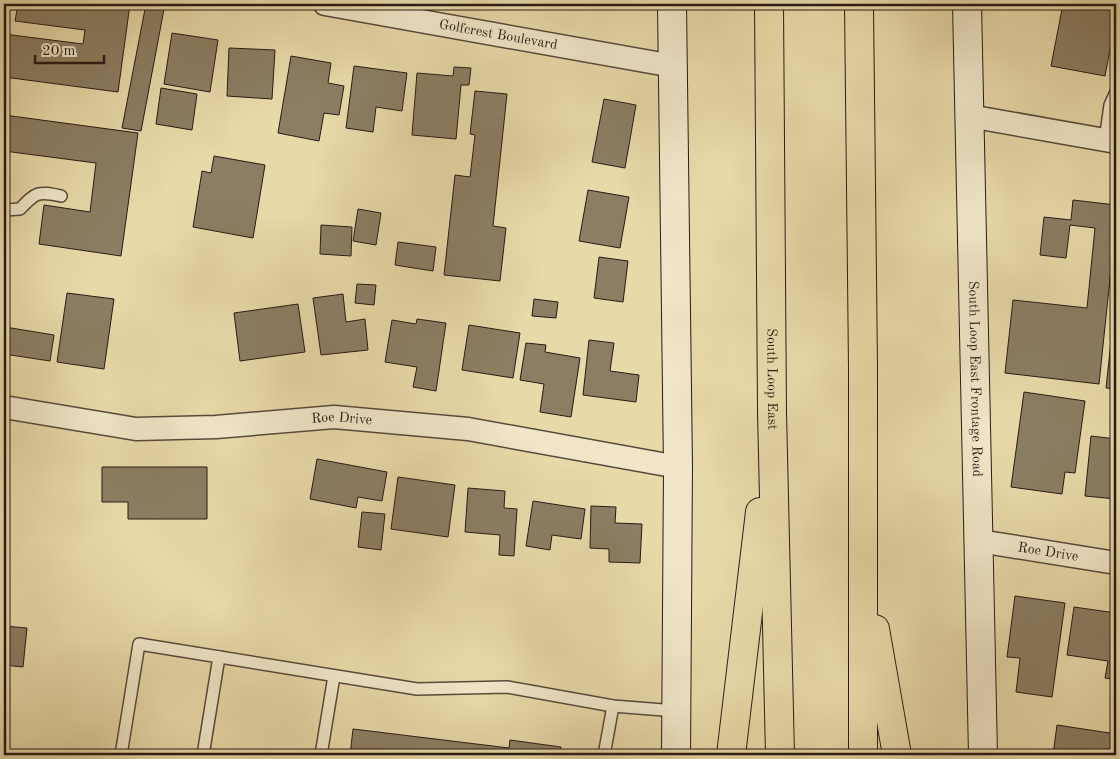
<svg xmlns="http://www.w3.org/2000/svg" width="1120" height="759" viewBox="0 0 1120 759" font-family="'Old Standard TT',serif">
<rect width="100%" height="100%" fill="#e8d9a9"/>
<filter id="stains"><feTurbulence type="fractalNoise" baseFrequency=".004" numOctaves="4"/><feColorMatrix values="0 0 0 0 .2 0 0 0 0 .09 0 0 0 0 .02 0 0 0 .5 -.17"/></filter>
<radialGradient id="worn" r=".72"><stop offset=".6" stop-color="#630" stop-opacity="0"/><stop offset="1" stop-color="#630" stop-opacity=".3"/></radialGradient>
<g fill="#8b7e62" stroke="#271b16">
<path d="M 18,4 L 130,4 L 118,92 L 4,77 L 4,34 L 83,44 L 85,30 L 15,21 Z"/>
<path d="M 146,4 L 165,4 L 141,131 L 122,128 Z"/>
<path d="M 1063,4 L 1116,4 L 1116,18 L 1105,76 L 1051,66 Z"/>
<path d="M 172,33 L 218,40 L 210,92 L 164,84 Z"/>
<path d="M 229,48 L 275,50 L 272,99 L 227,96 Z"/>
<path d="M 291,56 L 331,63 L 328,83 L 344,86 L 339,115 L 324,113 L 319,141 L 278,133 Z"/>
<path d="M 354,66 L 407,73 L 402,111 L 376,107 L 373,132 L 346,128 Z"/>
<path d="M 454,67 L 471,68 L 469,85 L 461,85 L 456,139 L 412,135 L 417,73 L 453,76 Z"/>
<path d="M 161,88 L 197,94 L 192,130 L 156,124 Z"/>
<path d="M 475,91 L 507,94 L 493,226 L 506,228 L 500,281 L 444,275 L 455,175 L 470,177 L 475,135 L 470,134 Z"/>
<path d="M 604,99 L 636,105 L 625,168 L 592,162 Z"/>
<path d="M 4,115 L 138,133 L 121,256 L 39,244 L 44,205 L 90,212 L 96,163 L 4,151 Z"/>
<path d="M 214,156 L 265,165 L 253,238 L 193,227 L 202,171 L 211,173 Z"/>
<path d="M 588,190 L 629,197 L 620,248 L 579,241 Z"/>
<path d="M 1073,200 L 1116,205 L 1116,221 L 1099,384 L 1005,373 L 1013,300 L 1087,308 L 1095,228 L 1070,225 L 1066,258 L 1040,255 L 1044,217 L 1071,220 Z"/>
<path d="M 358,209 L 381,213 L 376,245 L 353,241 Z"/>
<path d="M 321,225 L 352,227 L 351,256 L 320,254 Z"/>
<path d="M 398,242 L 436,247 L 433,271 L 395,265 Z"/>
<path d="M 599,257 L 628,261 L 623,302 L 594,298 Z"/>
<path d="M 357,284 L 376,285 L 374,305 L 355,303 Z"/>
<path d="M 67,293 L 114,299 L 104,369 L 57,362 Z"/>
<path d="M 343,294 L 346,322 L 365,319 L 368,350 L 321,355 L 313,298 Z"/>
<path d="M 1116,296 L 1116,389 L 1106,388 Z"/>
<path d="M 534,299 L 558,302 L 556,318 L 532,316 Z"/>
<path d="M 298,304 L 305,352 L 240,361 L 234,313 Z"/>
<path d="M 417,319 L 446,323 L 436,391 L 413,387 L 417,367 L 385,362 L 392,320 L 416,324 Z"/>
<path d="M 469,325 L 520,333 L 513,378 L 462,370 Z"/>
<path d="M 5,327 L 54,335 L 50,361 L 4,354 Z"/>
<path d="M 589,340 L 614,343 L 610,371 L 639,375 L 636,402 L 583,395 Z"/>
<path d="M 526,343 L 546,345 L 545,352 L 580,358 L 571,417 L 540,412 L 544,384 L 520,380 Z"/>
<path d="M 1024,392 L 1085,401 L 1075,473 L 1065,472 L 1062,494 L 1011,487 Z"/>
<path d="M 1091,436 L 1116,439 L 1116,499 L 1085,496 Z"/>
<path d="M 317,459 L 387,472 L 382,501 L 358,497 L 356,508 L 310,499 Z"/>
<path d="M 102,467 L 207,467 L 207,519 L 128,519 L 128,502 L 102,502 Z"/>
<path d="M 398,477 L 455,485 L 448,537 L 391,529 Z"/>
<path d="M 468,488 L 505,491 L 504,508 L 517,509 L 514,556 L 499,555 L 500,535 L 465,532 Z"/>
<path d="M 533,501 L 585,509 L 581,539 L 552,535 L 550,550 L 526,546 Z"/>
<path d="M 591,506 L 616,507 L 615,523 L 642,524 L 640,563 L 609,562 L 609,549 L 590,548 Z"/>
<path d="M 362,512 L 385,514 L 381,550 L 358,547 Z"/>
<path d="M 1015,596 L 1065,603 L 1052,697 L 1016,692 L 1020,658 L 1007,657 Z"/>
<path d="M 1074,607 L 1116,613 L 1116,680 L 1105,678 L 1108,661 L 1067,655 Z"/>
<path d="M 4,626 L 27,628 L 23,667 L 4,665 Z"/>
<path d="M 1057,725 L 1116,734 L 1116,755 L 1053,755 Z"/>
<path d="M 353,729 L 509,748 L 510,740 L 561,747 L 560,755 L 350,755 Z"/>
</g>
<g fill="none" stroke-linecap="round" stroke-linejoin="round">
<defs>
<g id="service">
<path d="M 1105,140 L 1110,105 L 1116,92"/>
<path d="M 4,210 L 20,209 C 36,192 38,191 61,196"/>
<path d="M 121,755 L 139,644 L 417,689 L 507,687 L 613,706 L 676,711"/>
<path d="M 203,755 L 219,657"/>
<path d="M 321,755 L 334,676"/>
<path d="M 604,755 L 613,706"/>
</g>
<g id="minor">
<path id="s1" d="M 325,4 L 673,66"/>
<path d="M 969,116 L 1116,142"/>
<path id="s2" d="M 4,407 L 136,429 L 216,427 L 334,417 L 468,429 L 678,467"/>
<path id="s3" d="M 979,541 L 1116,563"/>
</g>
<g id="secondary">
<path d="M 672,4 L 678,467 L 676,755"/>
<path id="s4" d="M 967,4 L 983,755"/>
</g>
<g id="motorway">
<path id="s5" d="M 769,4 L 772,412 L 780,755"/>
<path d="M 859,4 L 863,368 L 863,755"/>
<path d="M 875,629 L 897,755"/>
<path d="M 731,755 L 760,512"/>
</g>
</defs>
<use href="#service" stroke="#574a3b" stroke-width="14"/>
<use href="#minor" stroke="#574a3b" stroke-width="25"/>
<use href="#secondary" stroke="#271b16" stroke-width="30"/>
<use href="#motorway" stroke="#271b16" stroke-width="30"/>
<use href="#service" stroke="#f0e6c7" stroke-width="11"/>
<use href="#minor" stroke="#f0e6c7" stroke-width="22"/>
<use href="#secondary" stroke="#f0e6c7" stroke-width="28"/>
<use href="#motorway" stroke="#e8d9a9" stroke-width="28"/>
</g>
<g text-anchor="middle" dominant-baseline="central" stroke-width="4" stroke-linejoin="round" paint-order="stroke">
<g font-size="14" fill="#271b16" stroke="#f0e6c7">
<text stroke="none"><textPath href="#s1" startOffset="176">Golfcrest Boulevard</textPath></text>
<text stroke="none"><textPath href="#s4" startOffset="375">South Loop East Frontage Road</textPath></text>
<text stroke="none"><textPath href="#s5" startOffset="375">South Loop East</textPath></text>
<text stroke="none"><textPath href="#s2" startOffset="340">Roe Drive</textPath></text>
<text stroke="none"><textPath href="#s3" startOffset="70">Roe Drive</textPath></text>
</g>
</g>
<rect width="1120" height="759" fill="none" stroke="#e8d9a9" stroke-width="20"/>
<rect x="5" y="5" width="1110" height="749" fill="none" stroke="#271b16" stroke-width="2.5"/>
<rect x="10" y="10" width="1100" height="739" fill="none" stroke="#271b16"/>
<path d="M35 55v8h69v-8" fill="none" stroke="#271b16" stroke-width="2.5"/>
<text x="42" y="55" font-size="15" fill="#271b16" stroke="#f0e6c7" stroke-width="4" paint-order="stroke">20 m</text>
<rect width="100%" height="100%" filter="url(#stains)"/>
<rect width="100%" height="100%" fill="url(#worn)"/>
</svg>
